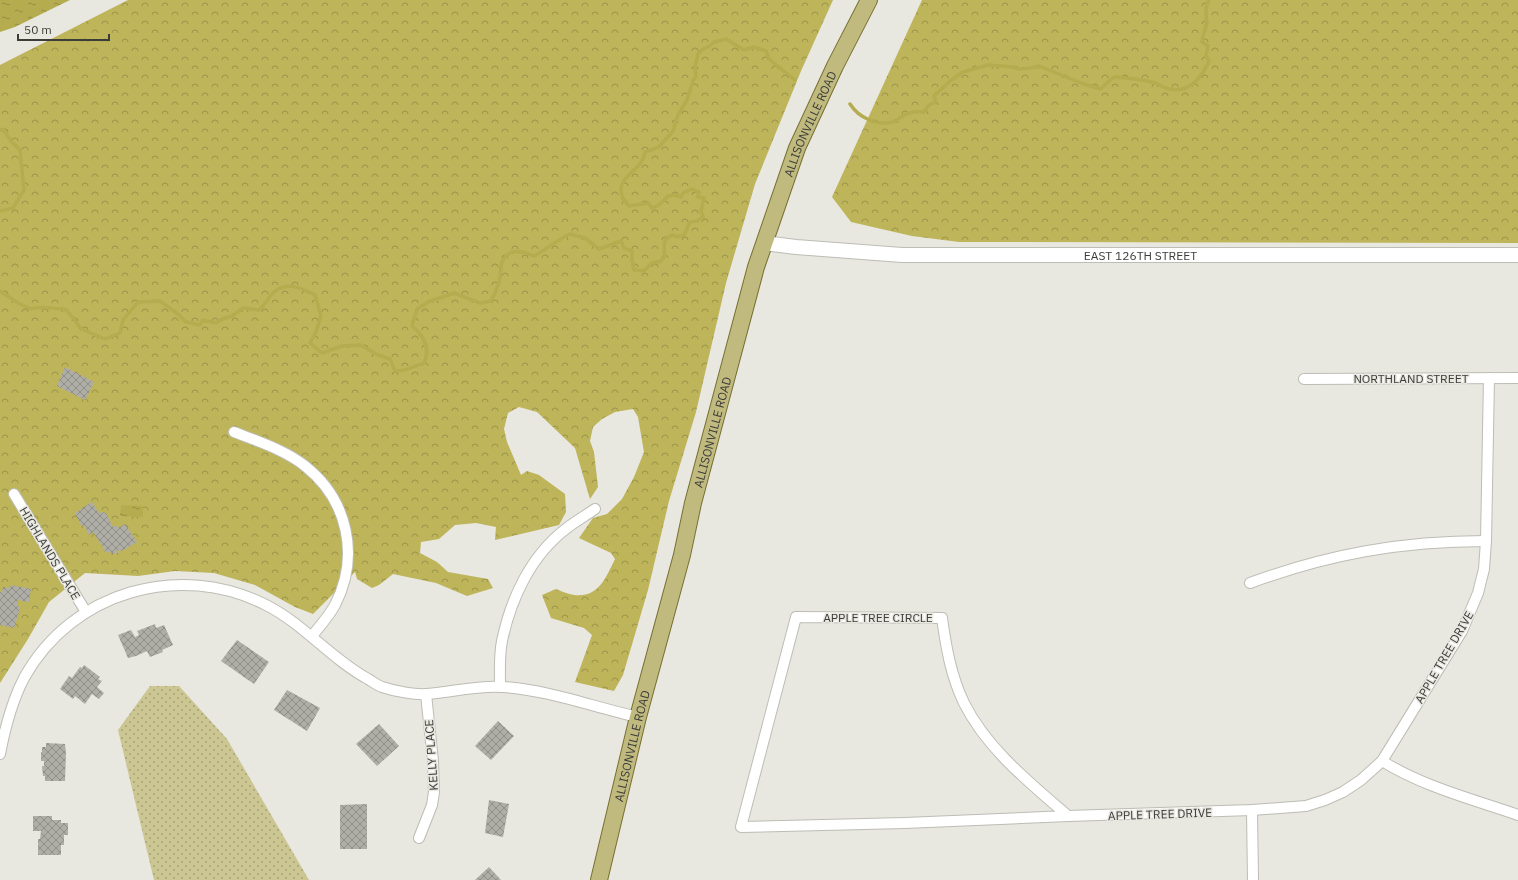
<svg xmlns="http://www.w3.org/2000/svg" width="1518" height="880" viewBox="0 0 1518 880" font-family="'IBM Plex Sans',sans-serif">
<defs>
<pattern id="grass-dots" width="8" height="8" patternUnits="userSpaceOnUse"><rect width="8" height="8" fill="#cbc692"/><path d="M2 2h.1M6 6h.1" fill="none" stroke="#a6a278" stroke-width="1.8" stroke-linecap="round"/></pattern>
<pattern id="forest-crowns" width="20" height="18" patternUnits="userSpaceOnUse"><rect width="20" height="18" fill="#beb459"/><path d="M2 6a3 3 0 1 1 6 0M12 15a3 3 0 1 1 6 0" fill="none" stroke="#9c944b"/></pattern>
<pattern id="water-ripples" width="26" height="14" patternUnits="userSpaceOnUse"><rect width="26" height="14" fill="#b5ac50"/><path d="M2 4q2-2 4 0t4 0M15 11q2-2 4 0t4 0" fill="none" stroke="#948d43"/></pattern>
<pattern id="building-cross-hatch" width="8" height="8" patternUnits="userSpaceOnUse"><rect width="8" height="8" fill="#aeada6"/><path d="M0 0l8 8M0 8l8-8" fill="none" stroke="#8f8e88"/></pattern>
</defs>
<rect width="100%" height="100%" fill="#e8e7e0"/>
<path fill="url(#grass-dots)" d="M 150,686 L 179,686 L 227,739 L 309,880 L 154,880 L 118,730 Z"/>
<g fill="url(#forest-crowns)">
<path d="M 128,0 L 833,0 L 801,71 L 755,184 L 726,283 L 696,412 L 669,501 L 648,590 L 623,675 L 614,691 L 575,682 L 592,635 L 584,628 L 551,618 L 542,595 L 556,589 C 561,591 568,594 574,595 C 599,598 606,577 615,559 L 611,553 L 579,538 L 593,518 L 607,514 L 622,499 L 634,477 L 644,452 L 638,417 L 633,409 L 615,412 L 602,419 L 593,427 L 590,441 L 594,452 L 598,487 L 590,499 L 575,448 L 537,412 L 519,407 L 508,413 L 504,429 L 507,442 L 521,475 L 527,471 L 539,475 L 565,494 L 566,512 L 559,525 L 495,540 L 496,527 L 476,523 L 455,525 L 439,539 L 421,542 L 420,553 L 437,562 L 448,572 L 488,579 L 493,588 L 467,596 L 436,583 L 393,574 L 379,585 L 372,588 L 357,579 L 355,572 L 313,614 L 295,607 L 255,585 L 214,573 L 175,571 L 138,576 L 85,573 L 49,602 L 28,639 L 0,683 L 0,65 Z"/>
<path d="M 922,0 L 1518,0 L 1518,243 L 959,242 L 912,236 L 851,222 L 832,197 Z"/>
</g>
<g fill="url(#water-ripples)">
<path d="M 0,0 L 70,0 L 15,27 L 0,32 Z"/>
<path d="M 121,505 L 143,506 L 143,517 L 120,516 Z"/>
</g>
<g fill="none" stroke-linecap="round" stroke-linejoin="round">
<g stroke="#b5ac50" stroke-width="3.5">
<path d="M 850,104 C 859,118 877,126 893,122 C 896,122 898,119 901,117 C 908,112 916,111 924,112 L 929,105 L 936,102 L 934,96 L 950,81 L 963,72 L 988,65 L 1013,67 L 1018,69 L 1031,68 L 1039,66 L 1081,83 L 1100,89 L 1114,77 C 1128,78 1142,79 1155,83 C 1159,84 1162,87 1166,88 C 1188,95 1201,79 1209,61 L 1206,56 L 1208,46 L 1202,42 C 1203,33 1205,32 1206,26 C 1208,16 1203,10 1209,0"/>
<path d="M 0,130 L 3,129 L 11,141 L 20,150 L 24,190 L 13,208 L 0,211"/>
<path d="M 0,291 L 18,303 L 31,309 C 41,305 54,309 65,309 L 74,319 L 81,329 L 105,339 L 120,333 L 123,320 L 138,302 L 160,301 L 178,314 L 186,322 L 200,325 L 203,320 L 216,323 L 222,319 L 232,316 L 243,308 L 259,310 C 265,305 267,300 271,295 C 284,280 300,287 315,295 L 321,316 L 316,332 L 310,343 L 322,353 L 342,346 L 361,345 L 376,354 L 390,359 L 395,371 C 408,371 412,367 424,363 C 431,348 424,336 412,326 L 417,309 L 428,302 L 454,293 L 480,303 L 491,301 C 494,295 498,288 499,281 C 501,275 500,268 502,262 C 508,247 523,251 534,256 C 547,249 557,240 570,234 L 585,238 L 599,249 L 621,241 L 624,248 L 632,251 L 632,260 L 634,270 L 644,271 L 652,263 L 661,261 L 665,256 C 664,246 662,238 673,235 L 677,237 L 684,235 L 690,222 L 697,221 L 703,217 L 701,211 L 704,198 L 698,197 L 699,192 L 692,189 L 683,193 L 681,197 L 675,195 L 668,196 L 659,205 L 652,208 L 648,203 L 629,206 C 627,203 623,200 622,196 C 617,182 630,175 638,166 C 642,162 644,157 645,152 L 659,147 L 673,131 L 678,115 L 687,100 L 693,81 L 696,76 L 695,67 L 698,54 L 703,49 L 708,47 L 714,42 L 726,39 L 744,50 L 754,47 L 766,51 L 769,59 L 795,80"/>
</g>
</g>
<g fill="url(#building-cross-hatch)">
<path d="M 65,367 L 94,382 L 85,400 L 57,386 Z"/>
<path d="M 92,502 L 99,513 L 102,512 L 106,513 L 113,527 L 116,525 L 118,528 L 125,524 L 137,542 L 122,551 L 118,550 L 117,554 L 103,551 L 104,547 L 102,546 L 93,532 L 89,535 L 85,527 L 81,525 L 75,513 Z"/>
<path d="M 11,585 L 31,589 L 29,602 L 18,600 L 17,606 L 20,606 L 19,612 L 14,628 L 0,625 L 0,592 L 2,592 L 3,587 L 10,588 Z"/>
<path d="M 155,624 L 156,628 L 164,625 L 173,645 L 162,650 L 163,652 L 150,657 L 147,651 L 136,656 L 128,658 L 118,635 L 131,630 L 135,637 L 139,635 L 137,631 Z"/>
<path d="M 237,640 L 269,662 L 254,684 L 221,661 Z"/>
<path d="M 84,665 L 100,677 L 98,679 L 102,681 L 97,687 L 104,693 L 99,699 L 92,694 L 85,704 L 75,696 L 73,699 L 60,689 L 69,676 L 72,678 L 80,667 L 82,668 Z"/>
<path d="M 287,690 L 320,708 L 307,731 L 274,710 Z"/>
<path d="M 498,721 L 514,736 L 491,760 L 475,746 Z"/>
<path d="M 379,724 L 399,746 L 377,766 L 356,744 Z"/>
<path d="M 46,743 L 65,744 L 66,753 L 65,781 L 45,781 L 45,776 L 43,776 L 42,766 L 44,766 L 44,761 L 41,761 L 41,752 L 42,752 L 42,747 L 46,747 Z"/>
<path d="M 489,800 L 509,804 L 503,837 L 485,833 Z"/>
<path d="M 367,804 L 367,849 L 340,849 L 340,805 Z"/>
<path d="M 33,816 L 52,816 L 52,820 L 61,820 L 61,823 L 68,823 L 68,835 L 64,835 L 64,845 L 61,845 L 61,855 L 38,855 L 38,839 L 40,839 L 41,831 L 33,831 Z"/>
<path d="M 489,867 L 501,880 L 475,880 Z"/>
</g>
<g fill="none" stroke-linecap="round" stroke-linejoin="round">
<defs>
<g id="minor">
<path d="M 1304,379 L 1518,378"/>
<path d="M 234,432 C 257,441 285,450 305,466 C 348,500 360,556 335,605 C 329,616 320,626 312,636"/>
<path d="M 14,494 L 86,612"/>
<path d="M 1250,583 C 1329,554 1402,541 1486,541"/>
<path d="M 796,617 L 942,618 C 946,647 951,676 964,703 C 987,749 1030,783 1068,816 L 905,823 L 741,827 Z"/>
<path d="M 500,687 C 500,671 499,656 502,641 C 511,598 531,555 567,528 C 576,521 585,516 595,509"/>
<path d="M 0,754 C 5,728 12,701 24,678 C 72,591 180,561 266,605 C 304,624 331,659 368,679 C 373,682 377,685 382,687 C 394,691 415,695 427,694 C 453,692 478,685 503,687 C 549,690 593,707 638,717"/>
<path d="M 1382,761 C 1424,787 1472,799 1518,815"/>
<path d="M 1252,810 L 1253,880"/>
<path d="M 1068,816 L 1252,810 L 1306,806 L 1325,800 L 1343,792 L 1361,780 L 1382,761 L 1462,631 L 1478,593 L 1484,569 L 1486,541 L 1489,378"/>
<path d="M 419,838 L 432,805 L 434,792 L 433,761 L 426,694"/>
</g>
<g id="secondary">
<path id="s1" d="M 764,243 L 796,247 L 902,255 L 1518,255"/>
</g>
<g id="primary">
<path id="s2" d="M 599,880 L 638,717 L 682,555 L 693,503 L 756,267 L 797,148 L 835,66 L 869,0"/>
</g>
</defs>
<use href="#minor" stroke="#bdbdb5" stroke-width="12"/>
<use href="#secondary" stroke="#bdbdb5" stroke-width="16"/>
<use href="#primary" stroke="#76702f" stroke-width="18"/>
<use href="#minor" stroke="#fff" stroke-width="10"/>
<use href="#secondary" stroke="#fff" stroke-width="14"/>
<use href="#primary" stroke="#c0ba7f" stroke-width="16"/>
</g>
<g text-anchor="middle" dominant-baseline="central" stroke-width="3" stroke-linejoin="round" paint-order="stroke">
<g font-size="12" fill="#3c3c39" stroke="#e8e7e0">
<text stroke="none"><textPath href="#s2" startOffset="786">ALLISONVILLE ROAD</textPath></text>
<text stroke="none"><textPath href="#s1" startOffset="377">EAST 126TH STREET</textPath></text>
<text x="1411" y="378">NORTHLAND STREET</text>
<text stroke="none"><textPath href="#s2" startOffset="462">ALLISONVILLE ROAD</textPath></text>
<text transform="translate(50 553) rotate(59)">HIGHLANDS PLACE</text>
<text x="878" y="617">APPLE TREE CIRCLE</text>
<text transform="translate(1444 657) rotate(-60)">APPLE TREE DRIVE</text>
<text stroke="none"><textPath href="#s2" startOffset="138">ALLISONVILLE ROAD</textPath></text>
<text transform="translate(431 755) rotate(-94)">KELLY PLACE</text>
<text transform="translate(1160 814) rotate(-2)">APPLE TREE DRIVE</text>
</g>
</g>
<path d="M18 34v6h91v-6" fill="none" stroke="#3c3c39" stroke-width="2"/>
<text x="24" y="34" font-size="12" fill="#3c3c39" stroke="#e8e7e0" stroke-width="3" paint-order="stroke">50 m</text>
</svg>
